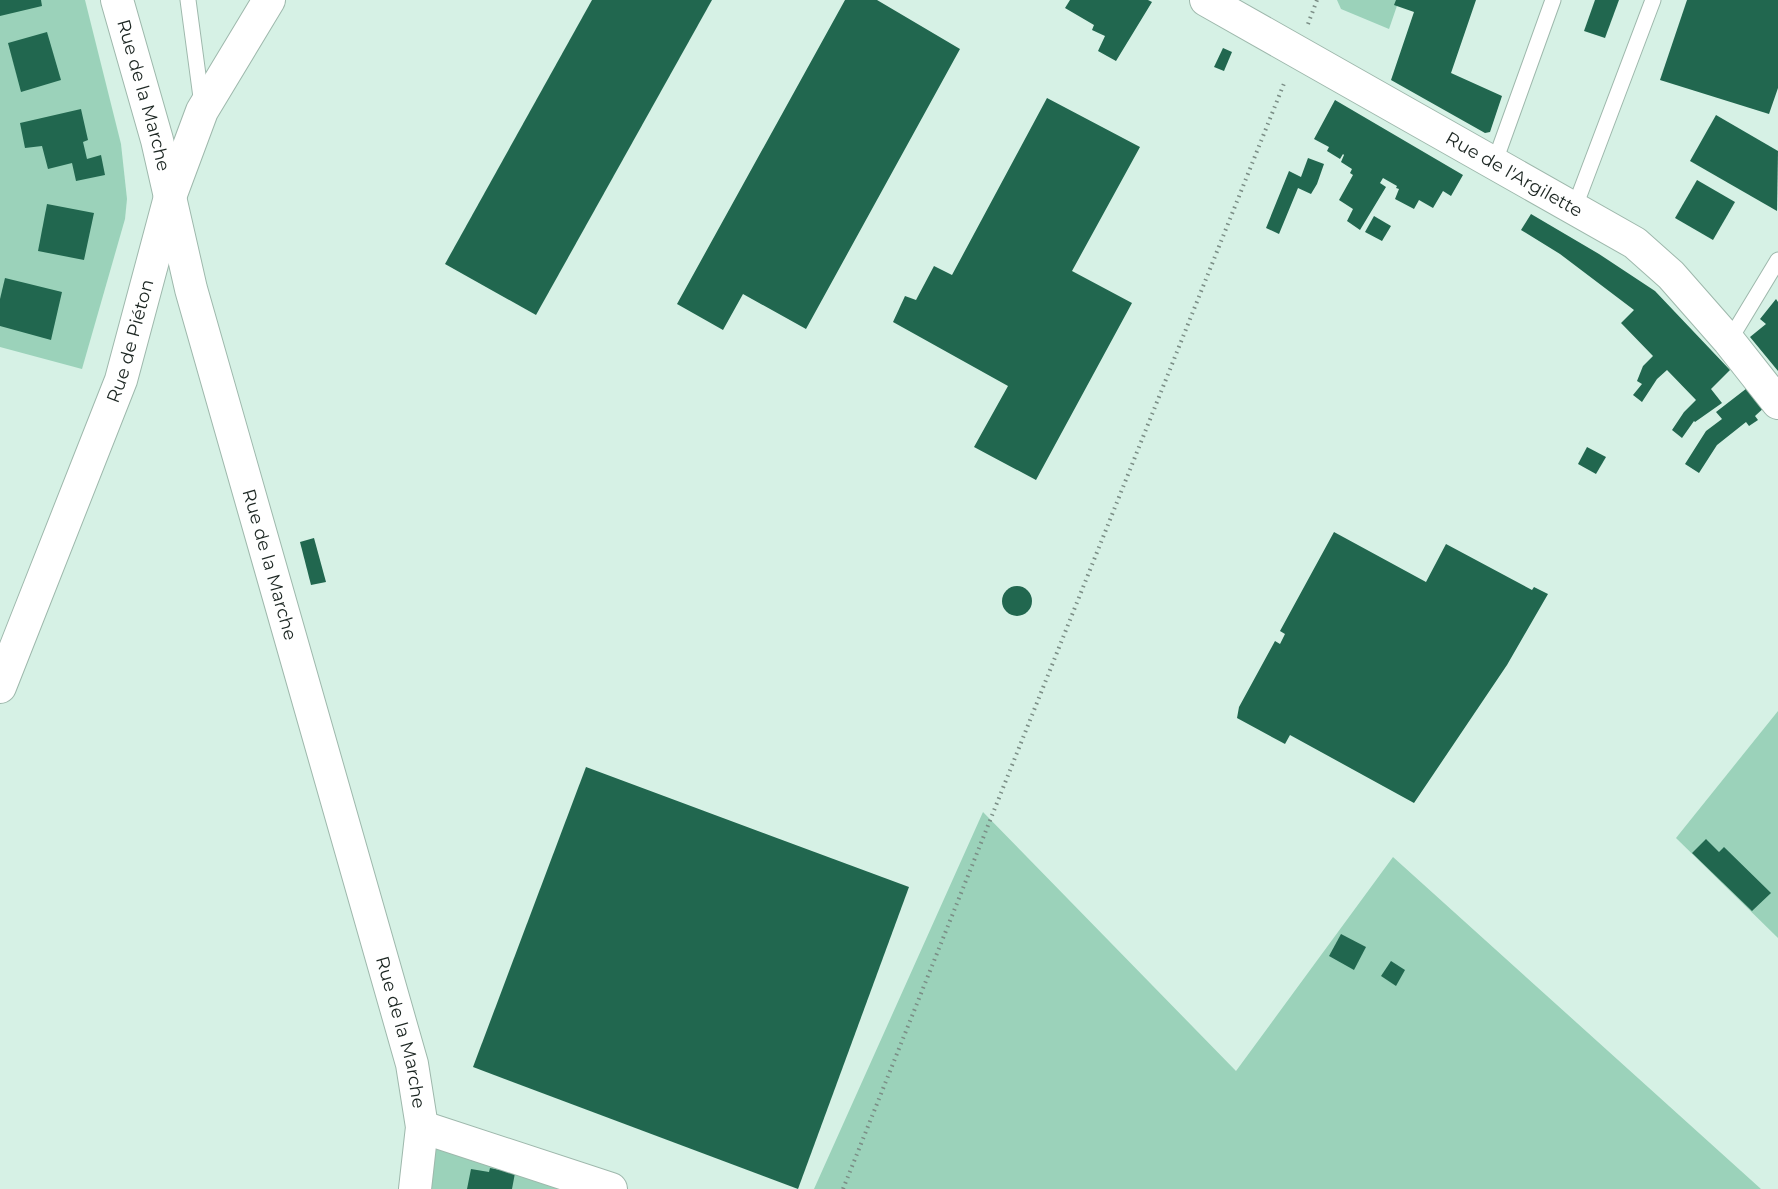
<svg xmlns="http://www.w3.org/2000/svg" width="1778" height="1189" viewBox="0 0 1778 1189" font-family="Montserrat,sans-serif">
<rect width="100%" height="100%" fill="#d6f1e5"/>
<g fill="#9bd2ba">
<path d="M 0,0 L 85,0 L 121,144 L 127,199 L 125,219 L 82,369 L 0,347 Z"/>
<path d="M 1337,0 L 1399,0 L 1389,29 L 1341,9 Z"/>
<path d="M 1778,711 L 1778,938 L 1676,838 Z"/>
<path d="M 983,812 L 1236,1071 L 1393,857 L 1761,1189 L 814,1189 Z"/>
<path d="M 422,1127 L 611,1189 L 416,1189 Z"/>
</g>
<g fill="#21674f">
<path d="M 0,0 L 41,0 L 42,6 L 0,16 Z"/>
<path d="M 592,0 L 712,0 L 536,315 L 445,264 Z"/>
<path d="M 845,0 L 877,0 L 960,49 L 806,329 L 743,294 L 723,330 L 677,304 Z"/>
<path d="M 1070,0 L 1148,0 L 1152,2 L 1116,61 L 1098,51 L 1105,36 L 1092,30 L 1094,25 L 1065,8 Z"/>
<path d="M 1396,0 L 1476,0 L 1451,73 L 1502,96 L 1490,132 L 1485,133 L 1391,80 L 1414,12 L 1394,5 Z"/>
<path d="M 1595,0 L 1619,0 L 1605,38 L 1584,31 Z"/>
<path d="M 1687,0 L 1778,0 L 1778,88 L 1769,114 L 1660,80 Z"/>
<path d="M 47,32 L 61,80 L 21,92 L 8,43 Z"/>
<path d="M 1223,48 L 1232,52 L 1224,71 L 1214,67 Z"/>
<path d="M 1047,98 L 1140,147 L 1072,271 L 1132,303 L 1036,480 L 974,447 L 1008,386 L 893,322 L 905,296 L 916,300 L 934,266 L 952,275 Z"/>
<path d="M 1335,100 L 1463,175 L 1451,196 L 1443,191 L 1433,208 L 1419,200 L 1414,209 L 1395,199 L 1399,189 L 1396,188 L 1397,186 L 1383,178 L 1380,183 L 1386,187 L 1360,230 L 1347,221 L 1353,209 L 1339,200 L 1353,175 L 1350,173 L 1352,169 L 1341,162 L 1344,155 L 1343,154 L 1340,159 L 1327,151 L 1329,147 L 1314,139 Z"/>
<path d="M 81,109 L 88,140 L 83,142 L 87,159 L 101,155 L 105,175 L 76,181 L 72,163 L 48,169 L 42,146 L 25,148 L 20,123 Z"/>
<path d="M 1716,115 L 1778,151 L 1777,211 L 1690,161 Z"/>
<path d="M 1308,158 L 1324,164 L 1317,184 L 1311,194 L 1298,188 L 1279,234 L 1266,228 L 1289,171 L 1301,177 Z"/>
<path d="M 1697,180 L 1735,202 L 1713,240 L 1675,218 Z"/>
<path d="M 47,204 L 94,213 L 84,260 L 38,251 Z"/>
<path d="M 1531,214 L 1599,254 L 1655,291 L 1730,370 L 1711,389 L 1722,403 L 1695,422 L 1694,421 L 1682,438 L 1672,430 L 1684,412 L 1696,400 L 1667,370 L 1657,379 L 1642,402 L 1633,395 L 1642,384 L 1637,381 L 1643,366 L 1653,356 L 1621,323 L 1634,310 L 1560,254 L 1521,230 Z"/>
<path d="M 1374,216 L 1391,226 L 1382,241 L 1365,232 Z"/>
<path d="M 5,278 L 62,292 L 51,340 L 0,326 L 0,299 Z"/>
<path d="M 1776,299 L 1778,302 L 1778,371 L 1750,337 L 1766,324 L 1760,319 Z"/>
<path d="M 1751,385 L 1767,405 L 1755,416 L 1758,420 L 1749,426 L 1746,422 L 1717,445 L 1699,473 L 1685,464 L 1706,431 L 1722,419 L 1716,412 Z"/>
<path d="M 1587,447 L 1606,457 L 1596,474 L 1578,464 Z"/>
<path d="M 1334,532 L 1426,582 L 1446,544 L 1532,590 L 1534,587 L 1548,594 L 1507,665 L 1414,803 L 1290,735 L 1285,744 L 1237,718 L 1239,707 L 1275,641 L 1280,644 L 1285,634 L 1280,631 Z"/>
<path d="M 314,538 L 326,582 L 311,585 L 300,542 Z"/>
<circle cx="1017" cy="601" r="15"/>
<path d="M 586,767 L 909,887 L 798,1189 L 473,1067 Z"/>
<path d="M 1706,839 L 1719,852 L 1724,847 L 1771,893 L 1752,911 L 1692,853 Z"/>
<path d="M 1341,934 L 1366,947 L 1354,970 L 1329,956 Z"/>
<path d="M 1391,961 L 1405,970 L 1396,986 L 1381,976 Z"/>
<path d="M 490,1168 L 515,1173 L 512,1189 L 467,1189 L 471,1169 L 489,1172 Z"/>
</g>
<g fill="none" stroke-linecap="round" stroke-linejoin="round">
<defs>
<g id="service">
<path d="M 188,0 L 202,105"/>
<path d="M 1494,164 L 1553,0"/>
<path d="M 1574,209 L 1653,0"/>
<path d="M 1729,341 L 1778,260"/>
</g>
<g id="minor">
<path id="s1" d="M 117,0 L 157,140 L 191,289 L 412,1064 L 422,1127 L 415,1189"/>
<path id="s2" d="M 1206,0 L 1635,243 L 1671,275 L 1729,341 L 1778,403"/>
<path id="s3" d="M 0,687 L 121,380 L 170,197 L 202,111 L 269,0"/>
<path d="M 422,1127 L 611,1189"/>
</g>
</defs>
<use href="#service" stroke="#9eb8ac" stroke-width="17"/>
<use href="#minor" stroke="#9eb8ac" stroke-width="34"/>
<g stroke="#7a8d85" stroke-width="4" stroke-dasharray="1.5 4.5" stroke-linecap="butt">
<path d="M 1308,24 L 1317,0"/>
<path d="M 843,1189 L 1285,81"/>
</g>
<use href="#service" stroke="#fff" stroke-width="15"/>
<use href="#minor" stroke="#fff" stroke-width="32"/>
</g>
<g text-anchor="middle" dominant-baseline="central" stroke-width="6" stroke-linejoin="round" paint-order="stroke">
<g font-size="18" fill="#1c2622" stroke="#fff">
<text stroke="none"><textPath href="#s1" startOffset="99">Rue de la Marche</textPath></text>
<text stroke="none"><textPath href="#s2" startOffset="354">Rue de l'Argilette</textPath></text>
<text stroke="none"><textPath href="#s3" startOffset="370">Rue de Piéton</textPath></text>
<text stroke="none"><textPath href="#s1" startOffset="585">Rue de la Marche</textPath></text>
<text stroke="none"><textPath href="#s1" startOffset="1071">Rue de la Marche</textPath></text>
</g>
</g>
</svg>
